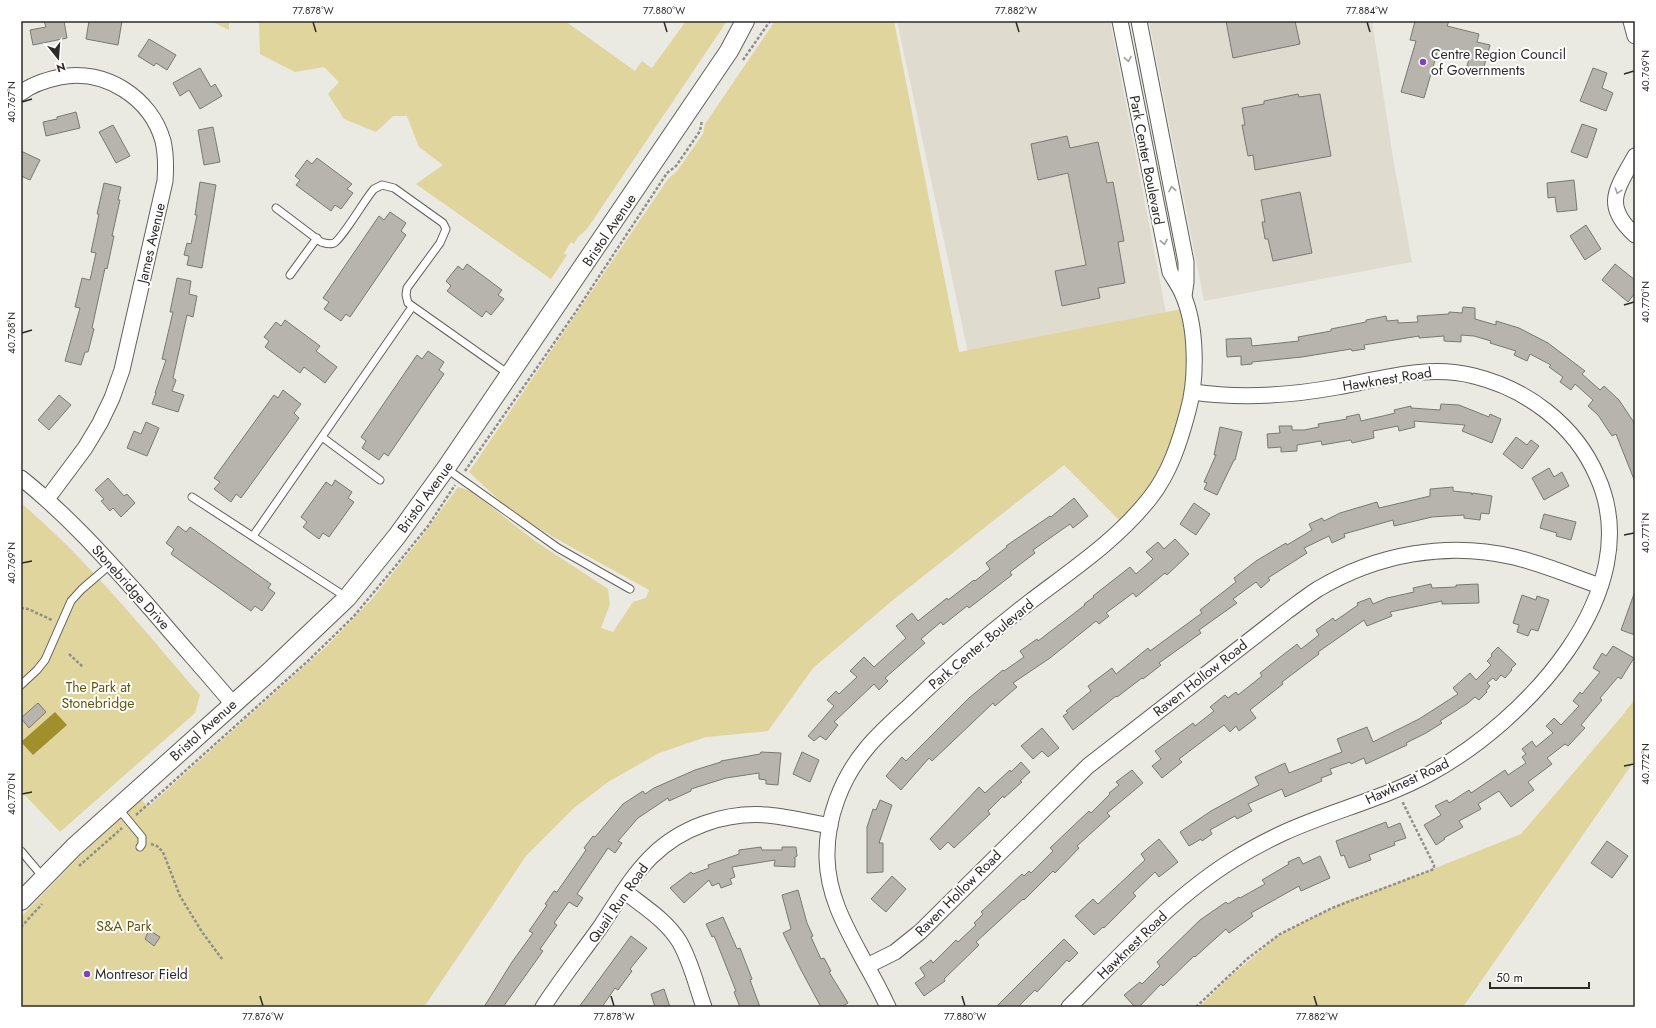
<svg xmlns="http://www.w3.org/2000/svg" width="1656" height="1028" viewBox="0 0 1656 1028" font-family="Jost,sans-serif">
<rect width="100%" height="100%" fill="#eae9e2"/>
<g fill="#dfdccf">
<path d="M 897,21 L 1110,21 L 1168,323 L 970,362 Z"/>
<path d="M 1149,21 L 1372,21 L 1393,158 L 1412,262 L 1204,301 Z"/>
</g>
<g fill="#e0d59d">
<path d="M 211,21 L 229,21 L 229,30 Z"/>
<path d="M 259,21 L 565,21 L 635,71 L 642,61 L 652,68 L 686,21 L 727,21 L 587,229 L 578,237 L 574,244 L 571,242 L 564,253 L 567,255 L 551,279 L 416,184 L 443,165 L 419,147 L 407,116 L 393,116 L 376,132 L 344,119 L 328,94 L 339,82 L 324,67 L 295,72 L 260,54 Z"/>
<path d="M 775,21 L 894,21 L 959,352 L 1187,308 L 1194,379 L 1173,459 L 1125,526 L 1064,465 L 893,600 L 813,668 L 768,731 L 706,737 L 659,753 L 608,782 L 574,808 L 526,856 L 424,1007 L 21,1007 L 21,917 L 80,856 L 141,799 L 148,807 L 327,646 L 372,599 L 421,538 L 458,487 L 471,491 L 535,541 L 608,589 L 610,604 L 601,628 L 613,632 L 633,602 L 646,598 L 649,590 L 555,538 L 512,512 L 469,472 L 668,179 L 677,171 L 703,134 L 705,124 Z"/>
<path d="M 21,503 C 88,560 143,629 200,695 L 195,713 L 60,832 L 21,791 Z"/>
<path d="M 1635,699 L 1635,760 L 1463,1007 L 1199,1007 L 1232,975 L 1282,933 L 1346,901 L 1418,875 L 1521,834 L 1622,716 Z"/>
</g>
<path fill="#a18f2b" d="M 55,712 L 67,725 L 33,755 L 21,742 Z"/>
<g fill="#b6b4ad" stroke="#797872">
<path d="M 44,21 L 64,21 L 67,38 L 33,45 L 30,30 L 46,27 Z"/>
<path d="M 89,21 L 122,21 L 118,45 L 86,39 Z"/>
<path d="M 1226,21 L 1295,21 L 1300,44 L 1233,58 Z"/>
<path d="M 1415,21 L 1449,21 L 1447,26 L 1479,34 L 1477,42 L 1490,45 L 1483,70 L 1467,66 L 1469,59 L 1438,50 L 1424,98 L 1401,92 L 1416,41 L 1410,40 Z"/>
<path d="M 149,39 L 176,55 L 167,70 L 156,63 L 154,66 L 138,56 Z"/>
<path d="M 200,68 L 211,87 L 215,84 L 222,96 L 200,109 L 189,90 L 180,96 L 173,83 Z"/>
<path d="M 1593,68 L 1607,73 L 1602,88 L 1613,93 L 1606,111 L 1580,101 Z"/>
<path d="M 1298,94 L 1299,97 L 1320,94 L 1331,156 L 1255,170 L 1253,155 L 1248,156 L 1242,125 L 1245,125 L 1242,108 L 1264,104 L 1264,101 Z"/>
<path d="M 76,112 L 80,128 L 46,136 L 43,122 L 57,119 L 57,117 Z"/>
<path d="M 1582,124 L 1597,129 L 1587,158 L 1571,152 Z"/>
<path d="M 113,125 L 130,156 L 116,163 L 99,132 Z"/>
<path d="M 213,127 L 220,162 L 204,165 L 198,130 Z"/>
<path d="M 1067,136 L 1070,148 L 1098,142 L 1107,183 L 1113,182 L 1124,241 L 1118,242 L 1125,283 L 1098,288 L 1100,298 L 1062,306 L 1055,271 L 1086,265 L 1068,173 L 1038,180 L 1031,144 Z"/>
<path d="M 21,151 L 40,160 L 30,180 L 21,176 Z"/>
<path d="M 317,158 L 352,184 L 347,189 L 353,193 L 341,209 L 335,205 L 331,211 L 296,185 L 300,180 L 295,176 L 307,160 L 312,164 Z"/>
<path d="M 1574,180 L 1577,210 L 1557,212 L 1555,197 L 1548,198 L 1547,183 Z"/>
<path d="M 200,182 L 216,185 L 202,268 L 187,265 L 189,256 L 184,255 L 187,243 L 191,244 L 197,215 L 195,215 Z"/>
<path d="M 104,183 L 121,187 L 118,200 L 120,200 L 112,236 L 114,236 L 107,269 L 105,268 L 92,328 L 94,329 L 88,352 L 85,352 L 81,365 L 65,361 L 80,308 L 75,307 L 82,278 L 90,280 L 96,253 L 91,252 L 99,214 L 97,214 Z"/>
<path d="M 1300,192 L 1312,253 L 1273,261 L 1268,239 L 1265,239 L 1262,222 L 1265,222 L 1261,200 Z"/>
<path d="M 390,212 L 406,223 L 401,231 L 406,235 L 350,317 L 346,314 L 341,321 L 324,309 L 329,302 L 323,298 L 379,216 L 384,220 Z"/>
<path d="M 1586,225 L 1601,249 L 1585,260 L 1570,236 Z"/>
<path d="M 467,264 L 502,290 L 498,295 L 504,299 L 491,315 L 486,311 L 482,317 L 447,291 L 451,286 L 446,281 L 458,266 L 463,270 Z"/>
<path d="M 1615,264 L 1635,280 L 1635,293 L 1628,302 L 1602,280 Z"/>
<path d="M 177,278 L 191,281 L 189,294 L 197,296 L 193,317 L 187,315 L 173,378 L 176,380 L 172,391 L 184,395 L 178,412 L 152,404 L 156,393 L 155,393 L 166,360 L 162,359 L 173,312 L 170,312 Z"/>
<path d="M 1463,307 L 1475,308 L 1475,319 L 1496,325 L 1496,321 L 1519,328 L 1548,343 L 1585,371 L 1582,374 L 1600,390 L 1604,386 L 1619,400 L 1635,424 L 1635,482 L 1616,434 L 1612,436 L 1598,415 L 1588,406 L 1593,400 L 1575,384 L 1571,390 L 1560,382 L 1563,377 L 1549,367 L 1551,365 L 1530,354 L 1527,361 L 1514,355 L 1516,351 L 1490,343 L 1491,341 L 1474,336 L 1461,335 L 1461,342 L 1444,341 L 1444,336 L 1419,338 L 1419,336 L 1364,345 L 1365,349 L 1352,351 L 1351,349 L 1302,357 L 1252,362 L 1252,364 L 1241,365 L 1241,356 L 1227,357 L 1226,339 L 1251,338 L 1252,346 L 1299,341 L 1298,337 L 1331,331 L 1331,329 L 1366,322 L 1366,320 L 1386,316 L 1387,321 L 1398,320 L 1398,323 L 1418,322 L 1417,316 L 1449,314 L 1449,312 L 1462,313 Z"/>
<path d="M 285,320 L 320,346 L 316,351 L 337,367 L 325,383 L 304,367 L 300,373 L 265,347 L 269,341 L 264,337 L 276,322 L 281,326 Z"/>
<path d="M 428,351 L 444,362 L 439,370 L 444,374 L 388,456 L 384,453 L 379,460 L 362,448 L 366,441 L 361,437 L 417,355 L 422,359 Z"/>
<path d="M 283,390 L 301,404 L 294,413 L 299,418 L 241,498 L 236,494 L 231,502 L 214,489 L 220,482 L 214,478 L 274,395 L 278,398 Z"/>
<path d="M 59,395 L 71,405 L 49,430 L 38,420 Z"/>
<path d="M 1441,404 L 1459,405 L 1489,417 L 1490,414 L 1501,419 L 1492,443 L 1462,431 L 1465,425 L 1414,421 L 1415,427 L 1399,431 L 1398,426 L 1373,431 L 1374,438 L 1352,443 L 1351,440 L 1322,445 L 1321,441 L 1297,445 L 1297,451 L 1281,452 L 1281,447 L 1268,448 L 1267,434 L 1280,433 L 1279,426 L 1292,426 L 1292,430 L 1304,430 L 1319,427 L 1318,424 L 1347,419 L 1346,417 L 1359,414 L 1361,421 L 1383,416 L 1395,413 L 1394,410 L 1411,406 L 1411,408 L 1440,410 Z"/>
<path d="M 146,422 L 159,428 L 147,456 L 127,448 L 134,431 L 141,434 Z"/>
<path d="M 1220,427 L 1242,432 L 1235,460 L 1234,460 L 1217,495 L 1204,489 L 1207,483 L 1204,482 L 1216,455 L 1214,455 Z"/>
<path d="M 1516,437 L 1527,445 L 1531,440 L 1539,446 L 1522,469 L 1503,454 Z"/>
<path d="M 1549,468 L 1554,477 L 1562,472 L 1569,486 L 1544,500 L 1532,478 Z"/>
<path d="M 108,478 L 124,496 L 127,494 L 135,503 L 121,517 L 113,508 L 110,511 L 101,501 L 104,499 L 95,490 Z"/>
<path d="M 335,480 L 352,492 L 348,498 L 354,502 L 329,537 L 323,533 L 319,539 L 303,527 L 307,522 L 301,517 L 326,482 L 332,486 Z"/>
<path d="M 1453,487 L 1453,491 L 1472,493 L 1472,495 L 1473,493 L 1492,496 L 1489,514 L 1481,513 L 1480,520 L 1464,518 L 1464,515 L 1432,517 L 1394,526 L 1393,520 L 1344,534 L 1345,537 L 1332,543 L 1329,536 L 1304,548 L 1307,553 L 1268,578 L 1270,580 L 1261,588 L 1256,582 L 1233,599 L 1237,603 L 1199,630 L 1201,633 L 1159,663 L 1161,665 L 1143,679 L 1142,678 L 1117,697 L 1116,696 L 1073,730 L 1063,716 L 1068,713 L 1066,711 L 1091,691 L 1088,686 L 1112,668 L 1116,674 L 1148,648 L 1150,651 L 1202,613 L 1200,610 L 1236,582 L 1234,578 L 1256,561 L 1286,543 L 1287,545 L 1312,530 L 1309,524 L 1322,518 L 1324,521 L 1340,513 L 1377,502 L 1379,508 L 1430,496 L 1430,489 Z"/>
<path d="M 1074,498 L 1088,516 L 1073,528 L 1070,524 L 1033,550 L 1035,553 L 1010,572 L 1012,575 L 969,608 L 967,606 L 943,625 L 941,622 L 921,639 L 925,643 L 885,678 L 888,681 L 879,690 L 874,684 L 834,722 L 838,725 L 826,740 L 820,736 L 814,741 L 808,736 L 834,706 L 827,700 L 836,691 L 839,694 L 857,677 L 850,671 L 864,657 L 874,667 L 906,638 L 896,626 L 912,613 L 918,621 L 947,598 L 948,600 L 974,580 L 975,581 L 990,569 L 986,563 L 1007,547 L 1006,546 L 1050,516 L 1051,517 Z"/>
<path d="M 1194,503 L 1210,514 L 1196,535 L 1180,524 Z"/>
<path d="M 1544,514 L 1576,522 L 1571,540 L 1556,536 L 1557,533 L 1540,528 Z"/>
<path d="M 178,526 L 186,532 L 190,527 L 271,584 L 268,588 L 275,593 L 262,611 L 255,606 L 251,611 L 171,554 L 174,549 L 166,543 Z"/>
<path d="M 1175,539 L 1189,554 L 1167,575 L 1165,573 L 1136,597 L 1133,593 L 1106,613 L 1109,616 L 1099,624 L 1096,621 L 1050,658 L 1013,683 L 1017,687 L 995,706 L 993,703 L 932,761 L 929,758 L 901,790 L 886,776 L 902,757 L 906,761 L 969,698 L 1003,670 L 1004,671 L 1024,657 L 1020,651 L 1037,639 L 1038,641 L 1085,605 L 1084,604 L 1094,597 L 1093,596 L 1130,567 L 1136,574 L 1153,559 L 1146,552 L 1158,542 L 1164,549 Z"/>
<path d="M 1431,584 L 1432,588 L 1456,587 L 1456,585 L 1478,584 L 1479,603 L 1442,604 L 1442,601 L 1390,612 L 1392,616 L 1367,626 L 1364,620 L 1318,652 L 1319,654 L 1282,682 L 1283,684 L 1250,710 L 1256,718 L 1239,731 L 1236,726 L 1230,732 L 1224,725 L 1179,759 L 1182,762 L 1162,778 L 1152,766 L 1161,759 L 1155,751 L 1193,723 L 1195,726 L 1214,711 L 1210,707 L 1225,695 L 1228,698 L 1236,692 L 1238,695 L 1262,676 L 1260,673 L 1297,644 L 1301,649 L 1319,635 L 1316,630 L 1333,618 L 1335,621 L 1358,605 L 1357,603 L 1370,598 L 1373,604 L 1387,598 L 1414,592 L 1413,588 Z"/>
<path d="M 1634,594 L 1635,594 L 1635,635 L 1621,630 Z"/>
<path d="M 1522,595 L 1536,600 L 1537,596 L 1549,600 L 1538,631 L 1531,629 L 1528,636 L 1517,632 L 1519,625 L 1513,623 Z"/>
<path d="M 1613,646 L 1634,658 L 1621,679 L 1618,677 L 1600,698 L 1602,700 L 1581,725 L 1585,728 L 1568,746 L 1565,744 L 1547,758 L 1552,764 L 1528,782 L 1534,790 L 1511,807 L 1499,791 L 1478,804 L 1481,809 L 1459,821 L 1463,827 L 1444,838 L 1445,839 L 1436,845 L 1424,825 L 1441,815 L 1435,806 L 1447,800 L 1449,803 L 1469,790 L 1471,793 L 1505,770 L 1508,775 L 1526,763 L 1522,757 L 1526,754 L 1522,749 L 1532,741 L 1536,747 L 1553,733 L 1546,726 L 1554,718 L 1561,725 L 1579,706 L 1573,701 L 1580,692 L 1582,694 L 1600,672 L 1593,668 L 1602,653 L 1606,656 Z"/>
<path d="M 1498,647 L 1516,664 L 1511,669 L 1512,670 L 1505,678 L 1501,675 L 1496,681 L 1493,678 L 1487,683 L 1490,686 L 1486,691 L 1487,692 L 1479,700 L 1475,697 L 1468,703 L 1440,721 L 1442,723 L 1426,733 L 1406,743 L 1407,745 L 1366,764 L 1364,758 L 1351,764 L 1350,762 L 1330,769 L 1332,774 L 1321,778 L 1322,781 L 1285,797 L 1282,789 L 1248,804 L 1252,811 L 1237,819 L 1235,816 L 1210,830 L 1212,834 L 1202,841 L 1201,839 L 1189,846 L 1180,832 L 1211,811 L 1259,785 L 1255,777 L 1285,763 L 1289,773 L 1342,752 L 1337,739 L 1367,727 L 1373,742 L 1419,719 L 1458,694 L 1453,688 L 1470,673 L 1476,680 L 1491,665 L 1487,661 L 1492,656 L 1491,654 Z"/>
<path d="M 38,703 L 46,712 L 29,728 L 21,718 Z"/>
<path d="M 1042,728 L 1059,748 L 1048,757 L 1042,751 L 1033,759 L 1021,746 Z"/>
<path d="M 761,752 L 781,753 L 778,785 L 766,784 L 766,780 L 759,779 L 759,773 L 726,778 L 691,789 L 691,791 L 669,801 L 668,798 L 638,818 L 618,841 L 622,843 L 615,853 L 608,848 L 577,894 L 583,898 L 577,907 L 569,902 L 554,923 L 557,925 L 540,949 L 543,951 L 503,1007 L 484,1007 L 512,962 L 533,933 L 529,931 L 547,905 L 545,904 L 554,891 L 557,892 L 586,850 L 584,848 L 593,836 L 595,837 L 623,804 L 643,791 L 645,794 L 654,788 L 695,770 L 721,762 L 721,761 L 760,754 Z"/>
<path d="M 802,752 L 819,760 L 810,782 L 793,774 Z"/>
<path d="M 1021,762 L 1030,772 L 1020,781 L 1022,782 L 1004,798 L 1003,796 L 988,811 L 990,814 L 954,848 L 948,842 L 940,850 L 930,839 L 979,787 L 985,793 L 1010,770 L 1011,772 Z"/>
<path d="M 1132,770 L 1143,783 L 1107,813 L 1110,816 L 1077,846 L 1079,848 L 1055,873 L 1053,871 L 1024,900 L 1023,899 L 976,942 L 979,945 L 944,979 L 945,981 L 924,996 L 915,983 L 925,976 L 920,968 L 931,960 L 933,963 L 956,940 L 958,942 L 976,925 L 974,923 L 983,914 L 981,912 L 1022,874 L 1024,876 L 1029,871 L 1031,873 L 1053,851 L 1050,848 L 1089,811 L 1091,813 L 1110,794 L 1109,793 L 1119,785 L 1116,782 Z"/>
<path d="M 880,800 L 892,805 L 879,843 L 883,843 L 883,872 L 867,873 L 867,827 L 873,809 L 876,810 Z"/>
<path d="M 1386,822 L 1388,828 L 1400,823 L 1406,838 L 1394,842 L 1395,845 L 1369,855 L 1371,860 L 1349,868 L 1344,855 L 1341,856 L 1336,841 Z"/>
<path d="M 1159,839 L 1178,862 L 1159,877 L 1155,872 L 1133,893 L 1136,896 L 1104,928 L 1103,927 L 1094,935 L 1075,916 L 1093,899 L 1098,904 L 1145,860 L 1141,854 Z"/>
<path d="M 1607,841 L 1628,856 L 1612,878 L 1591,863 Z"/>
<path d="M 761,847 L 762,850 L 782,850 L 782,847 L 796,847 L 797,856 L 795,857 L 795,867 L 774,866 L 775,860 L 732,867 L 735,877 L 730,879 L 732,884 L 721,888 L 719,883 L 712,886 L 709,880 L 684,903 L 670,888 L 691,872 L 693,874 L 709,868 L 708,865 L 739,854 L 739,850 Z"/>
<path d="M 1320,856 L 1330,878 L 1301,891 L 1299,886 L 1251,913 L 1253,916 L 1229,933 L 1226,929 L 1195,957 L 1194,956 L 1163,986 L 1161,984 L 1139,1007 L 1135,1007 L 1124,995 L 1140,982 L 1142,984 L 1160,966 L 1157,962 L 1200,920 L 1226,902 L 1228,904 L 1239,897 L 1240,898 L 1265,884 L 1262,880 L 1289,864 L 1288,862 L 1299,857 L 1303,864 Z"/>
<path d="M 892,876 L 906,889 L 886,912 L 871,899 Z"/>
<path d="M 798,890 L 807,923 L 813,936 L 811,937 L 821,959 L 824,958 L 831,971 L 829,972 L 848,1003 L 841,1007 L 821,1007 L 801,970 L 783,933 L 791,929 L 782,895 Z"/>
<path d="M 723,917 L 737,949 L 740,948 L 752,979 L 750,980 L 760,1007 L 740,1007 L 734,992 L 736,991 L 717,943 L 714,936 L 712,937 L 706,924 Z"/>
<path d="M 149,930 L 160,937 L 154,946 L 145,939 Z"/>
<path d="M 631,936 L 647,948 L 630,969 L 632,971 L 618,990 L 615,988 L 602,1007 L 579,1007 Z"/>
<path d="M 1064,939 L 1078,953 L 1069,962 L 1067,960 L 1037,992 L 1035,990 L 1018,1007 L 996,1007 Z"/>
<path d="M 664,989 L 670,1007 L 655,1007 L 651,994 Z"/>
</g>
<g fill="none" stroke-linecap="round" stroke-linejoin="round">
<defs>
<g id="service">
<path d="M 276,208 L 321,242 C 325,243 330,245 334,243 C 342,239 365,199 374,189 L 382,185 L 394,188 L 443,223 L 446,229 L 440,243 L 407,288 L 406,295 L 408,303 L 510,375"/>
<path d="M 290,275 L 317,238"/>
<path d="M 322,437 L 380,480"/>
<path d="M 447,469 L 558,548 L 630,589"/>
<path d="M 192,497 L 346,597"/>
<path d="M 253,536 L 412,307"/>
<path d="M 21,685 L 37,670 L 45,660 L 71,601 L 82,589 L 111,564"/>
<path d="M 118,808 L 142,837 L 142,844 L 140,847"/>
<path d="M 21,851 L 43,877"/>
</g>
<g id="minor">
<path d="M 1139,21 L 1186,262 L 1186,282 L 1184,296"/>
<path d="M 1631,21 L 1635,36"/>
<path d="M 21,93 C 32,84 46,80 60,77 C 105,68 151,98 163,141 C 166,154 166,167 165,181 L 122,370 L 112,398 L 100,423 L 85,448 L 47,499"/>
<path d="M 1635,156 C 1617,189 1602,205 1635,235"/>
<path d="M 21,478 C 70,517 110,563 151,609 C 178,641 206,672 233,704"/>
<path d="M 624,891 C 643,906 666,920 679,941 C 691,961 696,985 704,1007"/>
<path d="M 867,966 L 895,952 L 920,932 L 1088,766 L 1286,612 C 1297,604 1307,596 1318,589 C 1377,554 1447,541 1514,557 C 1543,564 1571,576 1600,586"/>
<path d="M 543,1007 C 561,979 582,953 601,926 C 617,902 631,877 651,857 C 681,827 725,812 767,815 C 788,817 809,822 830,826"/>
<path d="M 888,1007 C 881,992 873,977 865,963 C 847,929 828,898 827,858 C 826,819 841,779 866,749 C 878,734 893,721 907,708 C 947,669 987,635 1031,601 C 1073,569 1117,540 1150,498 C 1170,473 1180,441 1188,411 C 1197,379 1197,327 1183,295 C 1180,287 1174,279 1170,272 L 1120,21"/>
<path d="M 1069,1007 C 1119,957 1173,897 1233,860 C 1249,850 1266,841 1283,833 C 1331,811 1383,799 1429,774 C 1523,723 1650,592 1597,476 C 1575,425 1527,389 1474,376 C 1428,364 1382,379 1337,387 C 1288,396 1242,399 1193,392"/>
</g>
<path id="tertiary" d="M 21,901 L 74,847 L 268,673 L 347,598 L 397,536 L 446,468 L 729,51 L 745,21"/>
</defs>
<use href="#service" stroke="#62615b" stroke-width="9"/>
<use href="#minor" stroke="#62615b" stroke-width="17"/>
<use href="#tertiary" stroke="#62615b" stroke-width="20"/>
<g stroke="#8f8e89" stroke-width="2.5" stroke-dasharray="3 2" stroke-linecap="butt">
<path d="M 743,60 L 770,21"/>
<path d="M 465,471 L 575,313 L 667,173 L 676,166 L 700,131 L 702,120"/>
<path d="M 21,608 L 28,609 L 52,620"/>
<path d="M 69,654 L 83,667"/>
<path d="M 136,815 L 309,660 L 354,616 L 394,568 L 428,526 L 455,485"/>
<path d="M 151,844 L 157,846 L 163,852 L 180,896 L 202,932 L 222,959"/>
<path d="M 79,866 L 122,828"/>
<path d="M 21,927 L 42,904"/>
<path d="M 1196,1007 L 1247,959 L 1280,934 L 1332,908 L 1434,869 L 1434,865 L 1402,801"/>
</g>
<use href="#service" stroke="#fff" stroke-width="7"/>
<use href="#minor" stroke="#fff" stroke-width="15"/>
<use href="#tertiary" stroke="#fff" stroke-width="18"/>
</g>
<defs><path id="oneway-chevron" d="M-2-3.5L2.5 0L-2 3.5" fill="none" stroke-width="1.6" stroke-linecap="round" stroke-linejoin="round"/></defs>
<g stroke="#a0a09e">
<use href="#oneway-chevron" transform="translate(1128 59) rotate(79)"/>
<use href="#oneway-chevron" transform="translate(1172 189) rotate(-101)"/>
<use href="#oneway-chevron" transform="translate(1618 191) rotate(108)"/>
<use href="#oneway-chevron" transform="translate(1164 242) rotate(79)"/>
</g>
<path fill="none" stroke="#2c2b28" stroke-width="1.5" d="M 313,22 L 316,32M 664,22 L 667,32M 1016,22 L 1019,32M 1367,22 L 1370,32M 1624,74 L 1634,71M 22,102 L 32,99M 1624,305 L 1634,302M 22,333 L 32,330M 1624,535 L 1634,533M 22,563 L 32,561M 1624,766 L 1634,764M 22,794 L 32,792M 260,996 L 263,1006M 611,996 L 614,1006M 962,996 L 965,1006M 1314,996 L 1317,1006"/>
<g fill="#8440b4" stroke="#fff" stroke-width="1.5">
<circle cx="1423" cy="62" r="4"/>
<circle cx="87" cy="974" r="4"/>
</g>
<g text-anchor="middle" dominant-baseline="central" stroke-width="4" stroke-linejoin="round" paint-order="stroke">
<g font-size="14" fill="#2c2b28" stroke="#fff" text-anchor="start">
<text x="1431" y="54">Centre Region Council<tspan x="1431" dy="16">of Governments</tspan></text>
<text x="95" y="974">Montresor Field</text>
</g>
<g font-size="14" fill="#2c2b28" stroke="#fff">
<text transform="translate(1147 160) rotate(79)">Park Center Boulevard</text>
<text transform="translate(609 230) rotate(-56)">Bristol Avenue</text>
<text transform="translate(151 243) rotate(-77)">James Avenue</text>
<text transform="translate(1387 379) rotate(-9)">Hawknest Road</text>
<text transform="translate(425 497) rotate(-54)">Bristol Avenue</text>
<text transform="translate(131 587) rotate(48)">Stonebridge Drive</text>
<text transform="translate(981 644) rotate(-40)">Park Center Boulevard</text>
<text transform="translate(1200 678) rotate(-38)">Raven Hollow Road</text>
<text transform="translate(203 730) rotate(-42)">Bristol Avenue</text>
<text transform="translate(1407 781) rotate(-25)">Hawknest Road</text>
<text transform="translate(958 893) rotate(-45)">Raven Hollow Road</text>
<text transform="translate(618 903) rotate(-55)">Quail Run Road</text>
<text transform="translate(1132 945) rotate(-44)">Hawknest Road</text>
</g>
<g font-size="14" fill="#62550a" stroke="#fff">
<text x="98" y="687">The Park at<tspan x="98" dy="16">Stonebridge</tspan></text>
<text x="124" y="926">S&amp;A Park</text>
</g>
</g>
<rect width="1656" height="1028" fill="none" stroke="#ffffff" stroke-width="44"/>
<g transform="translate(58 58) rotate(163)" stroke="#ffffff" stroke-width="3" paint-order="stroke">
<path d="M0-3L7 15L0 10L-7 15Z" fill="#2c2b28"/>
<text y="-6" font-size="11" font-weight="bold" text-anchor="middle" fill="#2c2b28">N</text>
</g>
<path d="M1490 982v6h99v-6" fill="none" stroke="#2c2b28" stroke-width="2"/>
<text x="1496" y="982" font-size="12" fill="#2c2b28" stroke="#ffffff" stroke-width="3" paint-order="stroke">50 m</text>
<rect x="22" y="22" width="1612" height="984" fill="none" stroke="#2c2b28" stroke-width="1.5"/>
<g font-size="10" text-anchor="middle" fill="#2c2b28">
<text x="313" y="14">77.878°W</text>
<text x="664" y="14">77.880°W</text>
<text x="1016" y="14">77.882°W</text>
<text x="1367" y="14">77.884°W</text>
<text transform="translate(1645 71) rotate(-90)" y="4">40.769°N</text>
<text transform="translate(11 102) rotate(-90)" y="4">40.767°N</text>
<text transform="translate(1645 302) rotate(-90)" y="4">40.770°N</text>
<text transform="translate(11 333) rotate(-90)" y="4">40.768°N</text>
<text transform="translate(1645 533) rotate(-90)" y="4">40.771°N</text>
<text transform="translate(11 563) rotate(-90)" y="4">40.769°N</text>
<text transform="translate(1645 764) rotate(-90)" y="4">40.772°N</text>
<text transform="translate(11 794) rotate(-90)" y="4">40.770°N</text>
<text x="263" y="1020">77.876°W</text>
<text x="614" y="1020">77.878°W</text>
<text x="965" y="1020">77.880°W</text>
<text x="1317" y="1020">77.882°W</text>
</g>
</svg>
